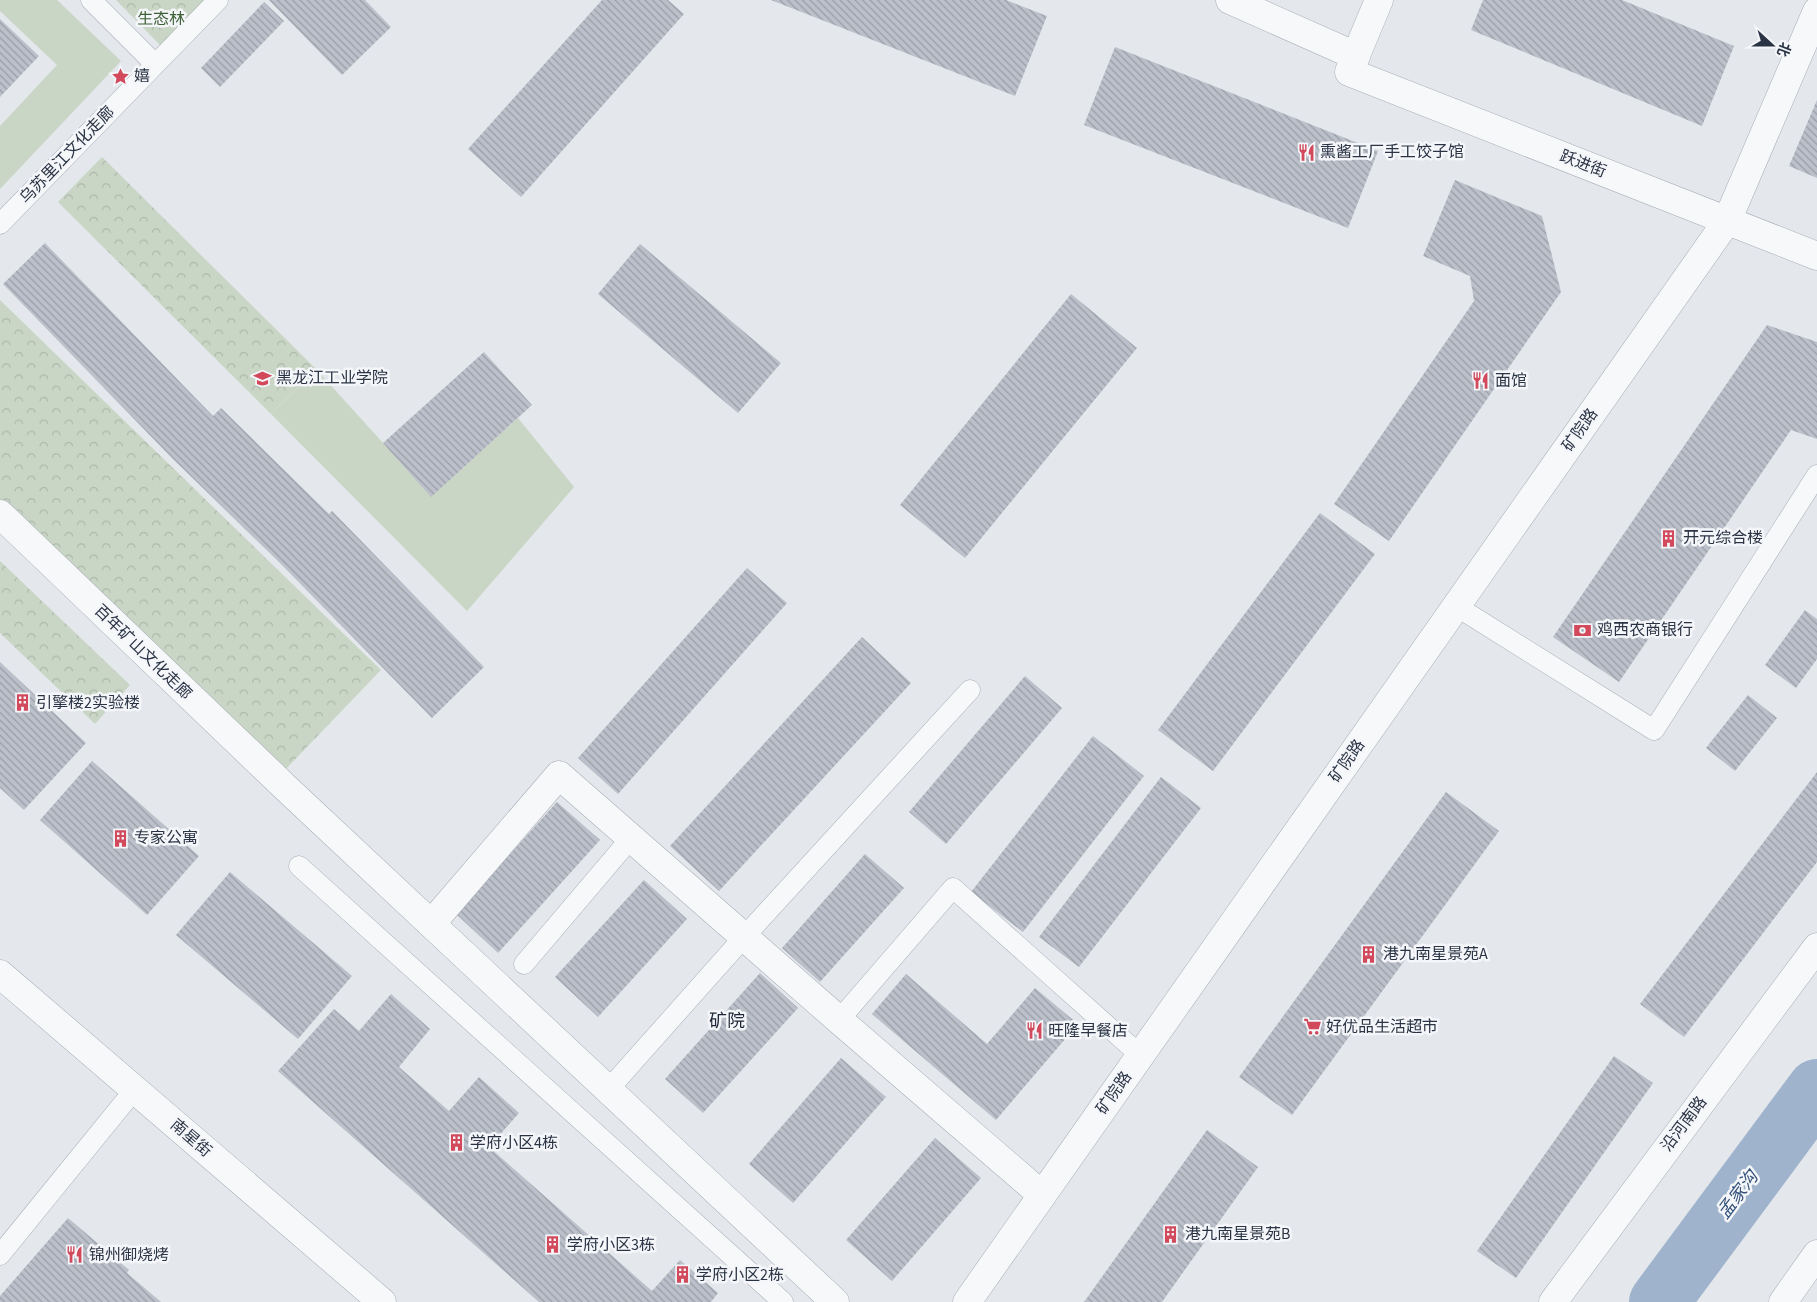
<svg xmlns="http://www.w3.org/2000/svg" width="1817" height="1302" viewBox="0 0 1817 1302" font-family="'Source Sans 3','Noto Sans SC',sans-serif">
<defs>
<pattern id="forest-crowns" width="20" height="18" patternUnits="userSpaceOnUse" patternTransform="scale(1.25)"><rect width="20" height="18" fill="#c9d6c5"/><path d="M2 6a3 3 0 1 1 6 0M12 15a3 3 0 1 1 6 0" fill="none" stroke="#adb8ab"/></pattern>
<pattern id="building-back-hatch" width="6" height="6" patternUnits="userSpaceOnUse" patternTransform="scale(1.25)"><rect width="6" height="6" fill="#bbc0ca"/><path d="M-1 5l2 2M0 0l6 6M5-1l2 2" fill="none" stroke="#989da6"/></pattern>
</defs>
<rect width="100%" height="100%" fill="#e4e7ec"/>
<g fill="#c9d6c5">
<path d="M 0,0 L 57,0 L 121,61 L 0,189 L 0,126 L 57,65 L 0,11 Z"/>
<path d="M 316,369 L 431,496 L 518,418 L 574,487 L 467,611 L 271,414 Z"/>
</g>
<g fill="url(#forest-crowns)">
<path d="M 116,0 L 208,0 L 161,46 Z"/>
<path d="M 102,157 L 316,369 L 271,414 L 58,202 Z"/>
<path d="M 0,300 L 381,670 L 281,774 L 0,501 Z"/>
<path d="M 0,561 L 130,685 L 95,724 L 0,633 Z"/>
</g>
<g fill="none" stroke-linecap="round" stroke-linejoin="round">
<path stroke="#9fb4cc" stroke-width="60" d="M 1659,1302 L 1817,1089"/>
</g>
<g fill="url(#building-back-hatch)">
<path d="M 269,0 L 365,0 L 391,27 L 342,75 Z"/>
<path d="M 602,0 L 668,0 L 684,14 L 521,197 L 468,149 Z"/>
<path d="M 771,0 L 1006,0 L 1047,16 L 1015,96 Z"/>
<path d="M 1483,0 L 1622,0 L 1734,46 L 1702,126 L 1471,30 Z"/>
<path d="M 264,2 L 284,21 L 220,87 L 201,68 Z"/>
<path d="M 0,19 L 39,56 L 0,97 Z"/>
<path d="M 1115,47 L 1378,151 L 1348,228 L 1084,125 Z"/>
<path d="M 1817,100 L 1817,178 L 1789,166 Z"/>
<path d="M 1455,180 L 1542,216 L 1561,292 L 1389,541 L 1334,504 L 1474,301 L 1470,276 L 1423,256 Z"/>
<path d="M 45,243 L 213,416 L 221,408 L 329,514 L 332,511 L 484,667 L 432,718 L 279,562 L 172,458 L 3,284 Z"/>
<path d="M 640,244 L 781,363 L 738,413 L 598,294 Z"/>
<path d="M 1071,294 L 1137,348 L 965,558 L 900,505 Z"/>
<path d="M 1767,325 L 1817,342 L 1817,439 L 1791,430 L 1619,682 L 1553,637 Z"/>
<path d="M 484,352 L 532,405 L 431,497 L 383,443 Z"/>
<path d="M 1320,513 L 1375,554 L 1213,771 L 1158,730 Z"/>
<path d="M 747,568 L 787,603 L 618,794 L 578,758 Z"/>
<path d="M 1805,610 L 1817,619 L 1817,659 L 1796,688 L 1765,665 Z"/>
<path d="M 862,637 L 911,683 L 719,891 L 670,846 Z"/>
<path d="M 0,662 L 86,743 L 24,810 L 0,788 Z"/>
<path d="M 1025,676 L 1062,708 L 946,844 L 909,812 Z"/>
<path d="M 1748,695 L 1777,718 L 1735,771 L 1706,748 Z"/>
<path d="M 1093,736 L 1144,776 L 1023,932 L 971,892 Z"/>
<path d="M 92,761 L 199,856 L 147,915 L 40,820 Z"/>
<path d="M 1817,772 L 1817,862 L 1684,1037 L 1640,1004 Z"/>
<path d="M 1161,777 L 1201,808 L 1079,967 L 1039,937 Z"/>
<path d="M 1446,792 L 1499,831 L 1292,1115 L 1239,1077 Z"/>
<path d="M 557,802 L 600,840 L 498,953 L 456,914 Z"/>
<path d="M 865,854 L 904,888 L 820,982 L 782,948 Z"/>
<path d="M 230,872 L 352,976 L 298,1039 L 176,935 Z"/>
<path d="M 644,880 L 687,919 L 598,1017 L 555,977 Z"/>
<path d="M 760,973 L 798,1008 L 703,1113 L 665,1079 Z"/>
<path d="M 906,974 L 987,1044 L 1035,988 L 1078,1024 L 996,1120 L 872,1014 Z"/>
<path d="M 391,994 L 430,1029 L 399,1067 L 449,1111 L 479,1077 L 519,1113 L 489,1147 L 652,1291 L 680,1260 L 718,1293 L 711,1302 L 539,1302 L 278,1071 L 334,1009 L 359,1031 Z"/>
<path d="M 1614,1056 L 1653,1083 L 1516,1278 L 1477,1251 Z"/>
<path d="M 841,1058 L 886,1097 L 793,1203 L 749,1164 Z"/>
<path d="M 1207,1130 L 1258,1167 L 1162,1302 L 1084,1302 Z"/>
<path d="M 935,1138 L 981,1178 L 892,1281 L 846,1240 Z"/>
<path d="M 68,1218 L 129,1270 L 127,1273 L 161,1302 L 0,1302 L 0,1296 Z"/>
</g>
<g fill="none" stroke-linecap="round" stroke-linejoin="round">
<defs>
<g id="service">
<path d="M 91,0 L 155,64"/>
<path d="M 0,224 L 218,0"/>
<path d="M 1456,606 L 1654,730 L 1817,475"/>
<path d="M 299,866 L 783,1302"/>
<path d="M 524,964 L 631,838"/>
<path d="M 839,1020 L 953,888 L 1140,1055"/>
<path d="M 608,1090 L 744,937 L 970,690"/>
<path d="M 0,1255 L 135,1089"/>
</g>
<g id="minor">
<path d="M 1230,0 L 1356,56"/>
<path d="M 1727,221 L 1817,11"/>
<path d="M 0,514 L 287,789 L 835,1302"/>
<path d="M 431,924 L 559,775 L 839,1020 L 1042,1195"/>
<path d="M 1553,1302 L 1817,947"/>
<path d="M 1783,1302 L 1817,1254"/>
</g>
<g id="tertiary">
<path d="M 1379,0 L 1349,72 L 1817,256"/>
<path d="M 0,974 L 382,1302"/>
<path d="M 967,1302 L 1727,221"/>
</g>
</defs>
<use href="#service" stroke="#a9aeb7" stroke-width="21"/>
<use href="#minor" stroke="#a9aeb7" stroke-width="29"/>
<use href="#tertiary" stroke="#a9aeb7" stroke-width="29"/>
<use href="#service" stroke="#f7f8fa" stroke-width="20"/>
<use href="#minor" stroke="#f7f8fa" stroke-width="28"/>
<use href="#tertiary" stroke="#f7f8fa" stroke-width="28"/>
</g>
<defs>
<symbol id="sight-bare" viewBox="-9 -9 18 18"><path d="M0-6L1.8-2.2L6-1.7L2.9 1.2L3.7 5.4L0 3.3L-3.7 5.4L-2.9 1.2L-6-1.7L-1.8-2.2Z" fill="#d1495b" stroke="#f4f6f9" stroke-width="2.5" paint-order="stroke"/></symbol>
<symbol id="restaurant-bare" viewBox="-9 -9 18 18"><path d="M-5-6h1v4h1v-4h1v4h1v-4h1v5L-1.5 .5V6h-2V.5L-5-1ZM5-6V6H3V1.5H1.5Q1.5-4 5-6Z" fill="#d1495b" stroke="#f4f6f9" stroke-width="2.5" paint-order="stroke"/></symbol>
<symbol id="university-bare" viewBox="-9 -9 18 18"><path d="M0-5L7-2L0 1L-7-2ZM-4 1L0 2.5L4 1V4Q0 6-4 4Z" fill="#d1495b" stroke="#f4f6f9" stroke-width="2.5" paint-order="stroke"/></symbol>
<symbol id="building-bare" viewBox="-9 -9 18 18"><path d="M-4-6H4V6H1V3H-1V6H-4ZM-2.5-4.3h1.7v1.8h-1.7ZM.8-4.3h1.7v1.8H.8ZM-2.5-1h1.7V.8h-1.7ZM.8-1h1.7V.8H.8Z" fill="#d1495b" stroke="#f4f6f9" stroke-width="2.5" paint-order="stroke"/></symbol>
<symbol id="bank-bare" viewBox="-9 -9 18 18"><path d="M-6-4H6V4H-6ZM0-2.3a2.3 2.3 0 1 0 0 4.6a2.3 2.3 0 1 0 0-4.6Z" fill="#d1495b" stroke="#f4f6f9" stroke-width="2.5" paint-order="stroke"/></symbol>
<symbol id="supermarket-bare" viewBox="-9 -9 18 18"><path d="M-6-5.5h2.5l.6 2H6L4.5 2H-2.5L-4.4-4H-6ZM-1.5 3.2a1.3 1.3 0 1 0 .1 0ZM3 3.2a1.3 1.3 0 1 0 .1 0Z" fill="#d1495b" stroke="#f4f6f9" stroke-width="2.5" paint-order="stroke"/></symbol>
</defs>
<g fill-rule="evenodd">
<use href="#sight-bare" x="108" y="64" width="25" height="25"/>
<use href="#restaurant-bare" x="1294" y="140" width="25" height="25"/>
<use href="#university-bare" x="250" y="366" width="25" height="25"/>
<use href="#restaurant-bare" x="1468" y="368" width="25" height="25"/>
<use href="#building-bare" x="1656" y="526" width="25" height="25"/>
<use href="#bank-bare" x="1570" y="618" width="25" height="25"/>
<use href="#building-bare" x="10" y="690" width="25" height="25"/>
<use href="#building-bare" x="108" y="826" width="25" height="25"/>
<use href="#building-bare" x="1356" y="942" width="25" height="25"/>
<use href="#supermarket-bare" x="1300" y="1014" width="25" height="25"/>
<use href="#restaurant-bare" x="1022" y="1018" width="25" height="25"/>
<use href="#building-bare" x="444" y="1130" width="25" height="25"/>
<use href="#building-bare" x="1158" y="1222" width="25" height="25"/>
<use href="#building-bare" x="540" y="1232" width="25" height="25"/>
<use href="#restaurant-bare" x="62" y="1242" width="25" height="25"/>
<use href="#building-bare" x="670" y="1262" width="25" height="25"/>
</g>
<g text-anchor="middle" dominant-baseline="central" stroke-width="5" stroke-linejoin="round" paint-order="stroke">
<g font-size="16" fill="#3f6138" stroke="#f4f6f9">
<text x="161" y="19">生态林</text>
</g>
<g font-size="16" fill="#2b3445" stroke="#f4f6f9" text-anchor="start">
<text x="134" y="76">嬉</text>
<text x="1320" y="152">熏酱工厂手工饺子馆</text>
<text x="276" y="378">黑龙江工业学院</text>
<text x="1495" y="381">面馆</text>
<text x="1683" y="538">开元综合楼</text>
<text x="1597" y="630">鸡西农商银行</text>
<text x="36" y="703">引擎楼2实验楼</text>
<text x="134" y="838">专家公寓</text>
<text x="1383" y="954">港九南星景苑A</text>
<text x="1326" y="1027">好优品生活超市</text>
<text x="1048" y="1031">旺隆早餐店</text>
<text x="470" y="1143">学府小区4栋</text>
<text x="1185" y="1234">港九南星景苑B</text>
<text x="567" y="1245">学府小区3栋</text>
<text x="89" y="1255">锦州御烧烤</text>
<text x="696" y="1275">学府小区2栋</text>
</g>
<g font-size="16" fill="#2b3445" stroke="#f4f6f9">
<text transform="translate(67 155) rotate(-46)">乌苏里江文化走廊</text>
<text transform="translate(1583 164) rotate(21)">跃进街</text>
<text transform="translate(1580 430) rotate(-55)">矿院路</text>
<text transform="translate(143 652) rotate(44)">百年矿山文化走廊</text>
<text transform="translate(1347 761) rotate(-55)">矿院路</text>
<text transform="translate(1114 1093) rotate(-55)">矿院路</text>
<text transform="translate(1684 1124) rotate(-53)">沿河南路</text>
<text transform="translate(191 1138) rotate(41)">南星街</text>
</g>
<g font-size="18" fill="#1d2536" stroke="#f4f6f9">
<text x="727" y="1021">矿院</text>
</g>
<g font-size="18" font-style="italic" fill="#34527a" stroke="#f4f6f9">
<text transform="translate(1738 1195) rotate(-53)">孟家沟</text>
</g>
</g>
<g transform="translate(1772 45) rotate(111)" stroke="#f4f6f9" stroke-width="4" paint-order="stroke">
<path d="M0-4L9 19L0 12L-9 19Z" fill="#2b3445"/>
<text y="-8" font-size="14" font-weight="bold" text-anchor="middle" fill="#2b3445">北</text>
</g>
</svg>
